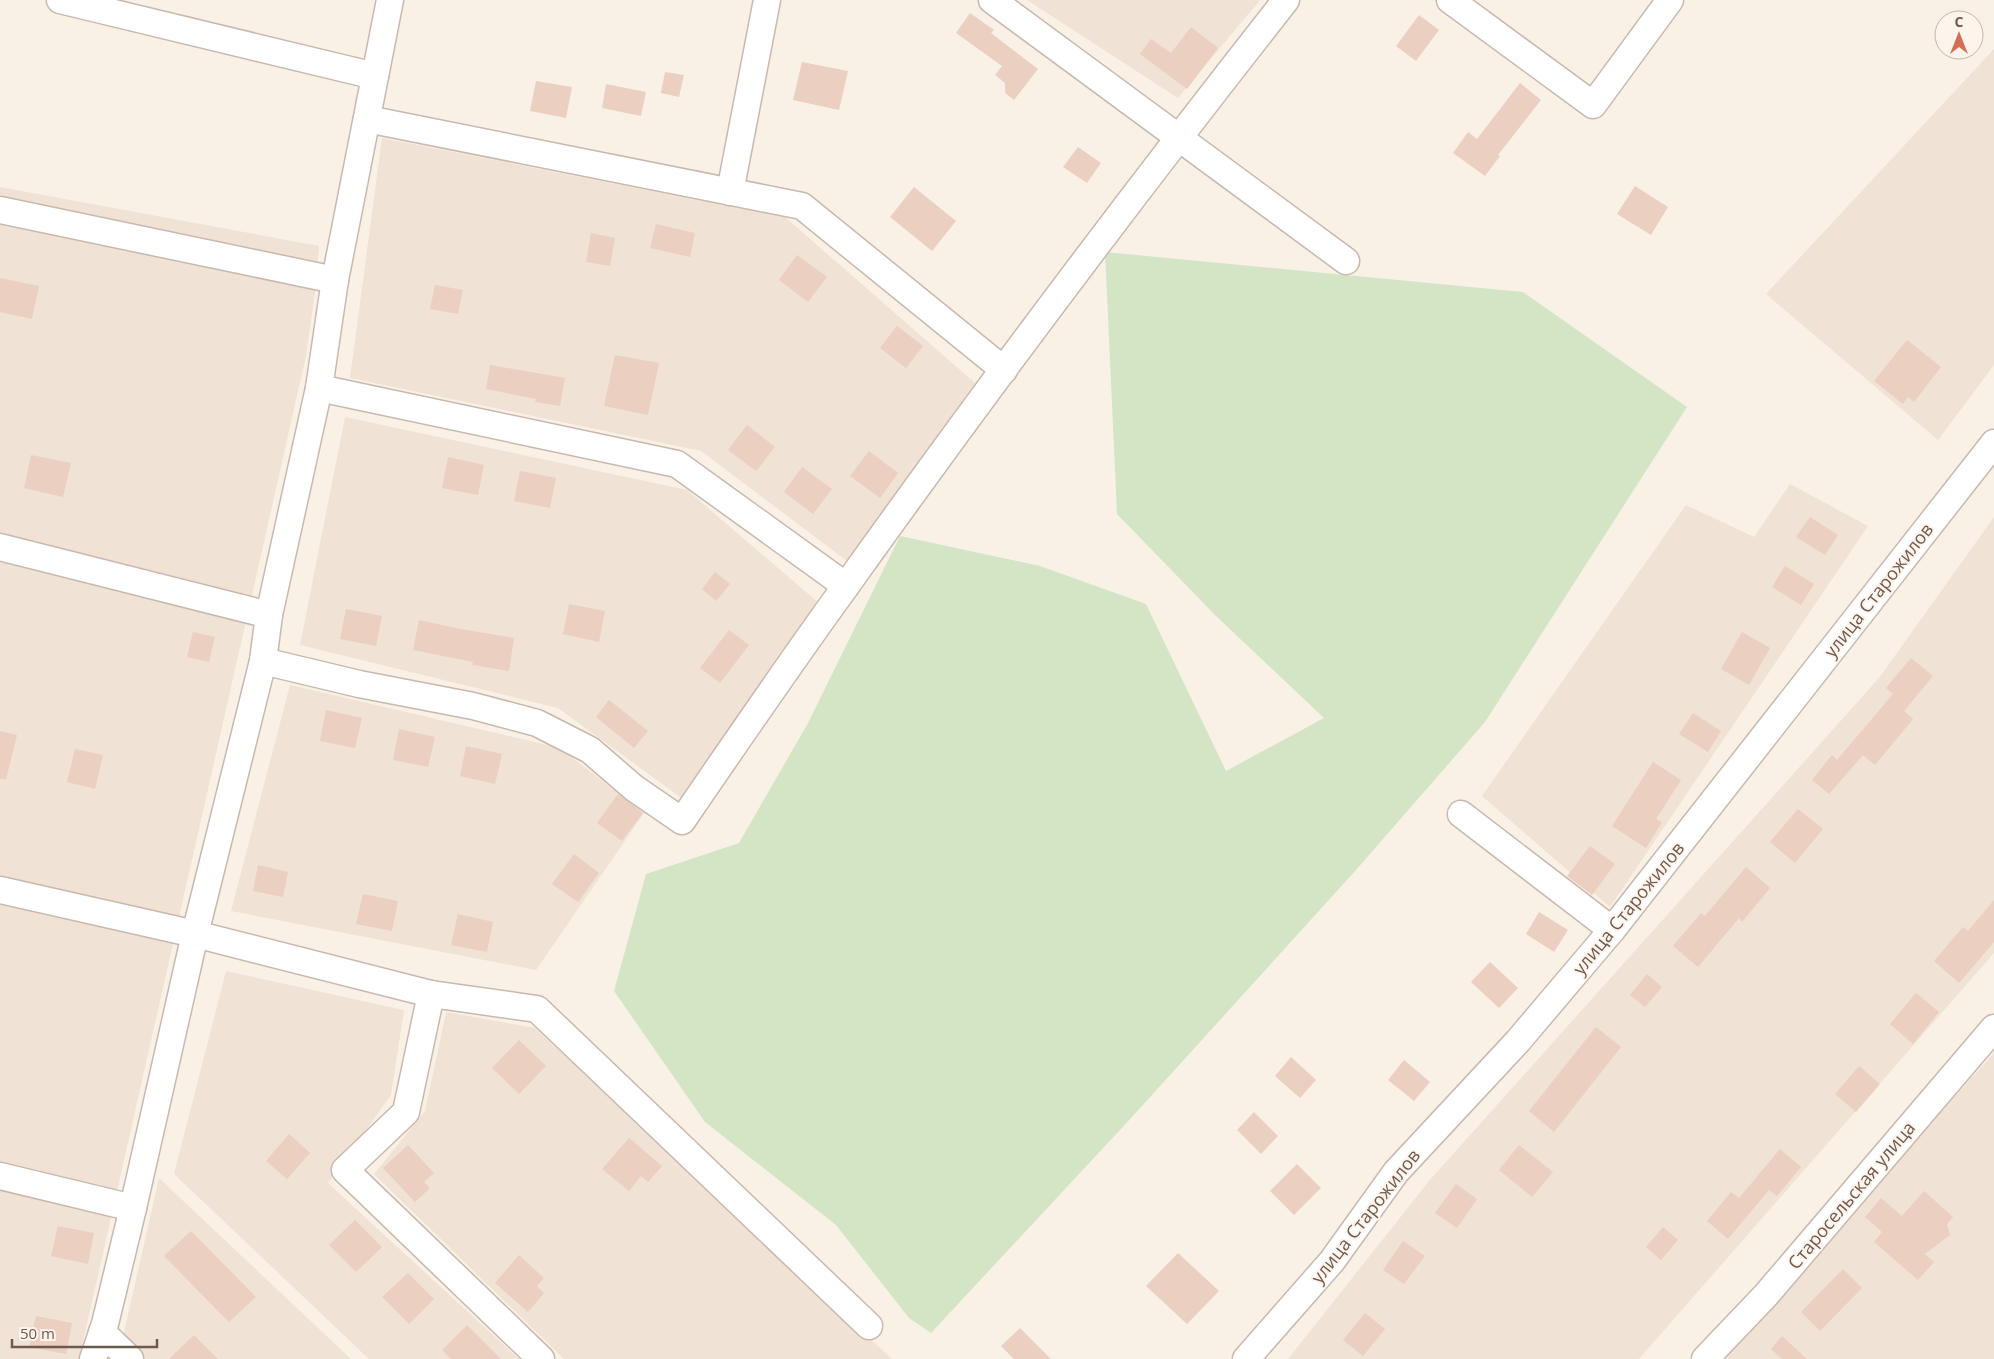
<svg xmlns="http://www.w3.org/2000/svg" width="1994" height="1359" viewBox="0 0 1994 1359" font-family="'Open Sans',sans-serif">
<rect width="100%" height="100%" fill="#f9f1e6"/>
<g fill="#f0e2d5">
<path d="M 1027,0 L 1260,0 L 1178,98 Z"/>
<path d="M 1994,49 L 1994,365 L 1938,440 L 1766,294 Z"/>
<path d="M 382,138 L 785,217 L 975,383 L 847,561 L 701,451 L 350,378 Z"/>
<path d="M 0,187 L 319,246 L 315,292 L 306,356 L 79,1359 L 0,1359 Z"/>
<path d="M 345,417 L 687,490 L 820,604 L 687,802 L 558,708 L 300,645 Z"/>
<path d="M 1790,484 L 1868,526 L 1610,907 L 1482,796 L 1686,505 L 1754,537 Z"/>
<path d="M 1994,517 L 1994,953 L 1639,1359 L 1288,1359 L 1429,1181 L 1879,678 Z"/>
<path d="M 290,685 L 560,748 L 644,813 L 536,970 L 231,911 Z"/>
<path d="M 226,971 L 404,1010 L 391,1095 L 328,1183 L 519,1359 L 369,1359 L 174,1174 Z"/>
<path d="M 446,1012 L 535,1028 L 892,1359 L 564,1359 L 374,1174 L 425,1111 Z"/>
<path d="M 1994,1053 L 1994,1359 L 1718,1359 L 1957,1094 Z"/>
<path d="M 159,1178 L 351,1359 L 118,1359 Z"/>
</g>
<path fill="#d4e5c6" d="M 1105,252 L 1523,292 L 1687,407 L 1485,722 L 1356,870 L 1132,1117 L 931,1333 L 909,1318 L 836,1225 L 705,1122 L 614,991 L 646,874 L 739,843 L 808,723 L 900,536 L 1040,566 L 1146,604 L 1226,771 L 1324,718 L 1216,616 L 1117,514 Z"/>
<g fill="#ebcfc1">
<path d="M 970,13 L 994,30 L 991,33 L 1038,69 L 1014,100 L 1005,93 L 1005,83 L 995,75 L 1002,66 L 956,33 Z"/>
<path d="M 1419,15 L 1439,30 L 1416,61 L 1396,46 Z"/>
<path d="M 1191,27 L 1218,48 L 1187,89 L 1140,54 L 1151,39 L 1171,53 Z"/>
<path d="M 802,62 L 848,71 L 839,110 L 793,100 Z"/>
<path d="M 665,72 L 684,75 L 679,97 L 661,93 Z"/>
<path d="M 536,81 L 572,87 L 566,118 L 530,111 Z"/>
<path d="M 1520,83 L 1541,100 L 1498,155 L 1500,156 L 1485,176 L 1453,153 L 1468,132 L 1477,139 Z"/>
<path d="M 606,84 L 646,92 L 641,116 L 602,108 Z"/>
<path d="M 1078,147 L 1101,163 L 1087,183 L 1063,167 Z"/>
<path d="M 1635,186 L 1668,207 L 1651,235 L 1617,214 Z"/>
<path d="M 914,187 L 956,221 L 932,251 L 890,217 Z"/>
<path d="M 656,224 L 695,233 L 690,257 L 650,248 Z"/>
<path d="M 591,233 L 615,238 L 610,266 L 586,262 Z"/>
<path d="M 797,255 L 827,277 L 808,302 L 779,280 Z"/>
<path d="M 0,278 L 39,286 L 32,319 L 0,312 Z"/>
<path d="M 435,285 L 463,290 L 458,314 L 430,309 Z"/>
<path d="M 897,326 L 923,346 L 906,368 L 880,348 Z"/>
<path d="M 1907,340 L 1941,367 L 1914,402 L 1908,397 L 1903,404 L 1874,381 Z"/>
<path d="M 615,355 L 659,363 L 648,415 L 604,406 Z"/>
<path d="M 490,365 L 565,378 L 560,406 L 535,402 L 536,399 L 486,389 Z"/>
<path d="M 747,425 L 775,447 L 756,471 L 728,450 Z"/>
<path d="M 869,451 L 898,473 L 880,498 L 850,476 Z"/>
<path d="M 31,455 L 71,463 L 63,497 L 24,488 Z"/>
<path d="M 448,457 L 484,465 L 478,495 L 442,488 Z"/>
<path d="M 802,467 L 832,489 L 813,514 L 784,492 Z"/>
<path d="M 520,471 L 556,478 L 550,508 L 514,501 Z"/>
<path d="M 1810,517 L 1838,535 L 1825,555 L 1796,537 Z"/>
<path d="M 1785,566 L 1814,584 L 1801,605 L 1772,587 Z"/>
<path d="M 715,572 L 730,584 L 716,601 L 702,589 Z"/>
<path d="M 569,604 L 605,611 L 599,642 L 563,634 Z"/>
<path d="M 346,609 L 382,616 L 376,646 L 340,639 Z"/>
<path d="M 419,620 L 455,628 L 514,638 L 509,671 L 472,665 L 473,662 L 413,650 Z"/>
<path d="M 729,630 L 749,645 L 720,683 L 700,668 Z"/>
<path d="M 193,632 L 215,637 L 209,662 L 187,657 Z"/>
<path d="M 1742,632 L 1770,648 L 1749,685 L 1721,669 Z"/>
<path d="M 1911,658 L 1933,676 L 1904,711 L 1913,719 L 1875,765 L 1863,755 L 1829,794 L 1812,780 L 1832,755 L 1837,760 L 1893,694 L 1886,688 Z"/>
<path d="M 609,700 L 648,731 L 634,748 L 596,717 Z"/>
<path d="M 326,710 L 362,718 L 355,748 L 320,741 Z"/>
<path d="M 1693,713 L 1721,731 L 1708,752 L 1679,734 Z"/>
<path d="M 399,729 L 435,737 L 428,767 L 393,760 Z"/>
<path d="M 0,731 L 17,735 L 6,779 L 0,779 Z"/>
<path d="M 466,746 L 502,754 L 495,784 L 460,776 Z"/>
<path d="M 75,749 L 103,755 L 95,789 L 67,782 Z"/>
<path d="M 1653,762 L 1681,780 L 1656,819 L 1662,822 L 1646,848 L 1612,826 Z"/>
<path d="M 618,794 L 643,813 L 622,841 L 597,823 Z"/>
<path d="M 1798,809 L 1823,829 L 1795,863 L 1770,842 Z"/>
<path d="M 1590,846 L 1615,864 L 1592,895 L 1567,876 Z"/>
<path d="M 574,854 L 599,873 L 578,902 L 552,884 Z"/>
<path d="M 258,865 L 288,872 L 283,897 L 253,891 Z"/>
<path d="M 1746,867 L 1770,888 L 1742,922 L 1739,918 L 1698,967 L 1673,946 L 1701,913 L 1705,916 Z"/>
<path d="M 363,894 L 398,901 L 392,931 L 356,924 Z"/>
<path d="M 1994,900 L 1994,942 L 1959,983 L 1934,961 L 1963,927 L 1968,931 Z"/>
<path d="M 1539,912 L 1568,930 L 1554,952 L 1526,934 Z"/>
<path d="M 458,914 L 493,922 L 487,952 L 451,945 Z"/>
<path d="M 1490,962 L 1518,988 L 1499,1008 L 1471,982 Z"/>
<path d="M 1647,974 L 1662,987 L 1645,1007 L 1630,995 Z"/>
<path d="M 1916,993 L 1939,1012 L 1913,1044 L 1890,1024 Z"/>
<path d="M 1596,1027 L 1621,1047 L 1554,1132 L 1529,1111 Z"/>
<path d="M 519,1040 L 546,1066 L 519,1094 L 492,1068 Z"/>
<path d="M 1291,1057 L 1316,1080 L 1300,1098 L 1275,1076 Z"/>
<path d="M 1404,1060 L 1430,1082 L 1414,1101 L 1388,1080 Z"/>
<path d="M 1859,1066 L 1880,1084 L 1856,1112 L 1835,1094 Z"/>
<path d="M 1254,1112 L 1278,1136 L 1261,1154 L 1237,1130 Z"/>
<path d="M 289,1134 L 310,1153 L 287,1179 L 266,1161 Z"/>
<path d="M 629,1138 L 662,1166 L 648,1182 L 641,1176 L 629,1191 L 602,1169 Z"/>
<path d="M 408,1145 L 434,1173 L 424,1182 L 430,1188 L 415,1202 L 383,1168 Z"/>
<path d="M 1519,1145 L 1553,1172 L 1532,1197 L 1499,1170 Z"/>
<path d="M 1780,1149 L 1801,1167 L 1777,1196 L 1769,1190 L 1728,1239 L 1707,1221 L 1731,1192 L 1739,1198 Z"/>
<path d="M 1297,1164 L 1321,1188 L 1294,1215 L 1270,1191 Z"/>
<path d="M 1456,1184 L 1477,1199 L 1457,1228 L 1435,1213 Z"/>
<path d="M 1924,1191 L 1953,1217 L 1947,1224 L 1950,1235 L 1925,1254 L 1934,1262 L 1918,1280 L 1874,1242 L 1882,1232 L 1865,1217 L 1881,1198 L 1902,1216 Z"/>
<path d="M 355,1220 L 382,1247 L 356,1272 L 329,1245 Z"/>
<path d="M 58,1226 L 94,1233 L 88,1264 L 51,1256 Z"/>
<path d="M 1663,1227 L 1678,1240 L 1661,1260 L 1646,1247 Z"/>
<path d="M 191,1231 L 256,1297 L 229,1322 L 164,1256 Z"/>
<path d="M 1403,1241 L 1425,1256 L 1404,1284 L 1383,1270 Z"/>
<path d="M 1178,1253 L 1219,1291 L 1187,1324 L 1146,1286 Z"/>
<path d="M 519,1255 L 544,1278 L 537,1286 L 544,1293 L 528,1312 L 495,1283 Z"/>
<path d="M 1843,1269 L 1862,1288 L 1820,1331 L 1801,1312 Z"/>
<path d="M 408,1273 L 434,1299 L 409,1324 L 382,1297 Z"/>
<path d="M 1365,1313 L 1385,1329 L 1363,1356 L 1343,1340 Z"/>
<path d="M 36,1316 L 72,1323 L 66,1354 L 29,1347 Z"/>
<path d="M 467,1325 L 501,1359 L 451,1359 L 442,1350 Z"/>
<path d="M 1020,1328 L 1051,1359 L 1014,1359 L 1001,1346 Z"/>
<path d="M 194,1335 L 218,1359 L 169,1359 Z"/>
<path d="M 1782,1336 L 1807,1359 L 1782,1359 L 1771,1349 Z"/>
</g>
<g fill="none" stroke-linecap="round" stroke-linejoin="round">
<defs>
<g id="minor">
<path d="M 60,0 L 375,76"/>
<path d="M 992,0 L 1346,261"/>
<path d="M 1450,0 L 1593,105 L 1670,0"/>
<path d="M 367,119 L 802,206 L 1004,370"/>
<path d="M 730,192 L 767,0"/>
<path d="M 0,210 L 335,280"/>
<path d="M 319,388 L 677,464 L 846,586"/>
<path d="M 0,547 L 269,615"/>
<path d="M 263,661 L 359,684 L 473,706 L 537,723 L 590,750 L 634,788 L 682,821 C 736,742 790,663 846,586 C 988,387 1135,192 1286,0"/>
<path d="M 1461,814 L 1612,930"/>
<path d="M 0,890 L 195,934 L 431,994 L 537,1009 L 869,1326"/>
<path d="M 431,994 L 406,1112 L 345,1170 L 541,1359"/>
<path d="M 0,1176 L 133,1208"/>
<path d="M 102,1332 L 130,1359"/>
<path d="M 93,1359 L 105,1324 L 133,1208 L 195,934 L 263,661 L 269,615 L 319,388 L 335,280 L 390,0"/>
<path d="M 1246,1359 L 1332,1261 L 1396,1172 L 1518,1041 L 1612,930 L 1994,443"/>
<path d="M 1705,1359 L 1766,1295 L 1994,1028"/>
</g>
</defs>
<use href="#minor" stroke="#c9b8ad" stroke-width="29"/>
<use href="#minor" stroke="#fff" stroke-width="26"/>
</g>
<g text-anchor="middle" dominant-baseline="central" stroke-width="4" stroke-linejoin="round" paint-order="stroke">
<g font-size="18" fill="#6f584e" stroke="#fdf5eb">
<text transform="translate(1878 590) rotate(-52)">улица Старожилов</text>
<text transform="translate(1628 908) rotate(-51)">улица Старожилов</text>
<text transform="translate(1851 1195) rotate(-50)">Старосельская улица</text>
<text transform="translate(1365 1216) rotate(-52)">улица Старожилов</text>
</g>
</g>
<g transform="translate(1959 35)"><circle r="24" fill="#fdf5eb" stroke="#c4b6ac"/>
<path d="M0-4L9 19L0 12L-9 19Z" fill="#d56e59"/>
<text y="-8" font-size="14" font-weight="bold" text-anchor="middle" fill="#6f584e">С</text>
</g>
<path d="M12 1339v8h145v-8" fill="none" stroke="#6f584e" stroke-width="2.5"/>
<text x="20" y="1339" font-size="15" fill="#6f584e" stroke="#fdf5eb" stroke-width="4" paint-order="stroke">50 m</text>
</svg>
